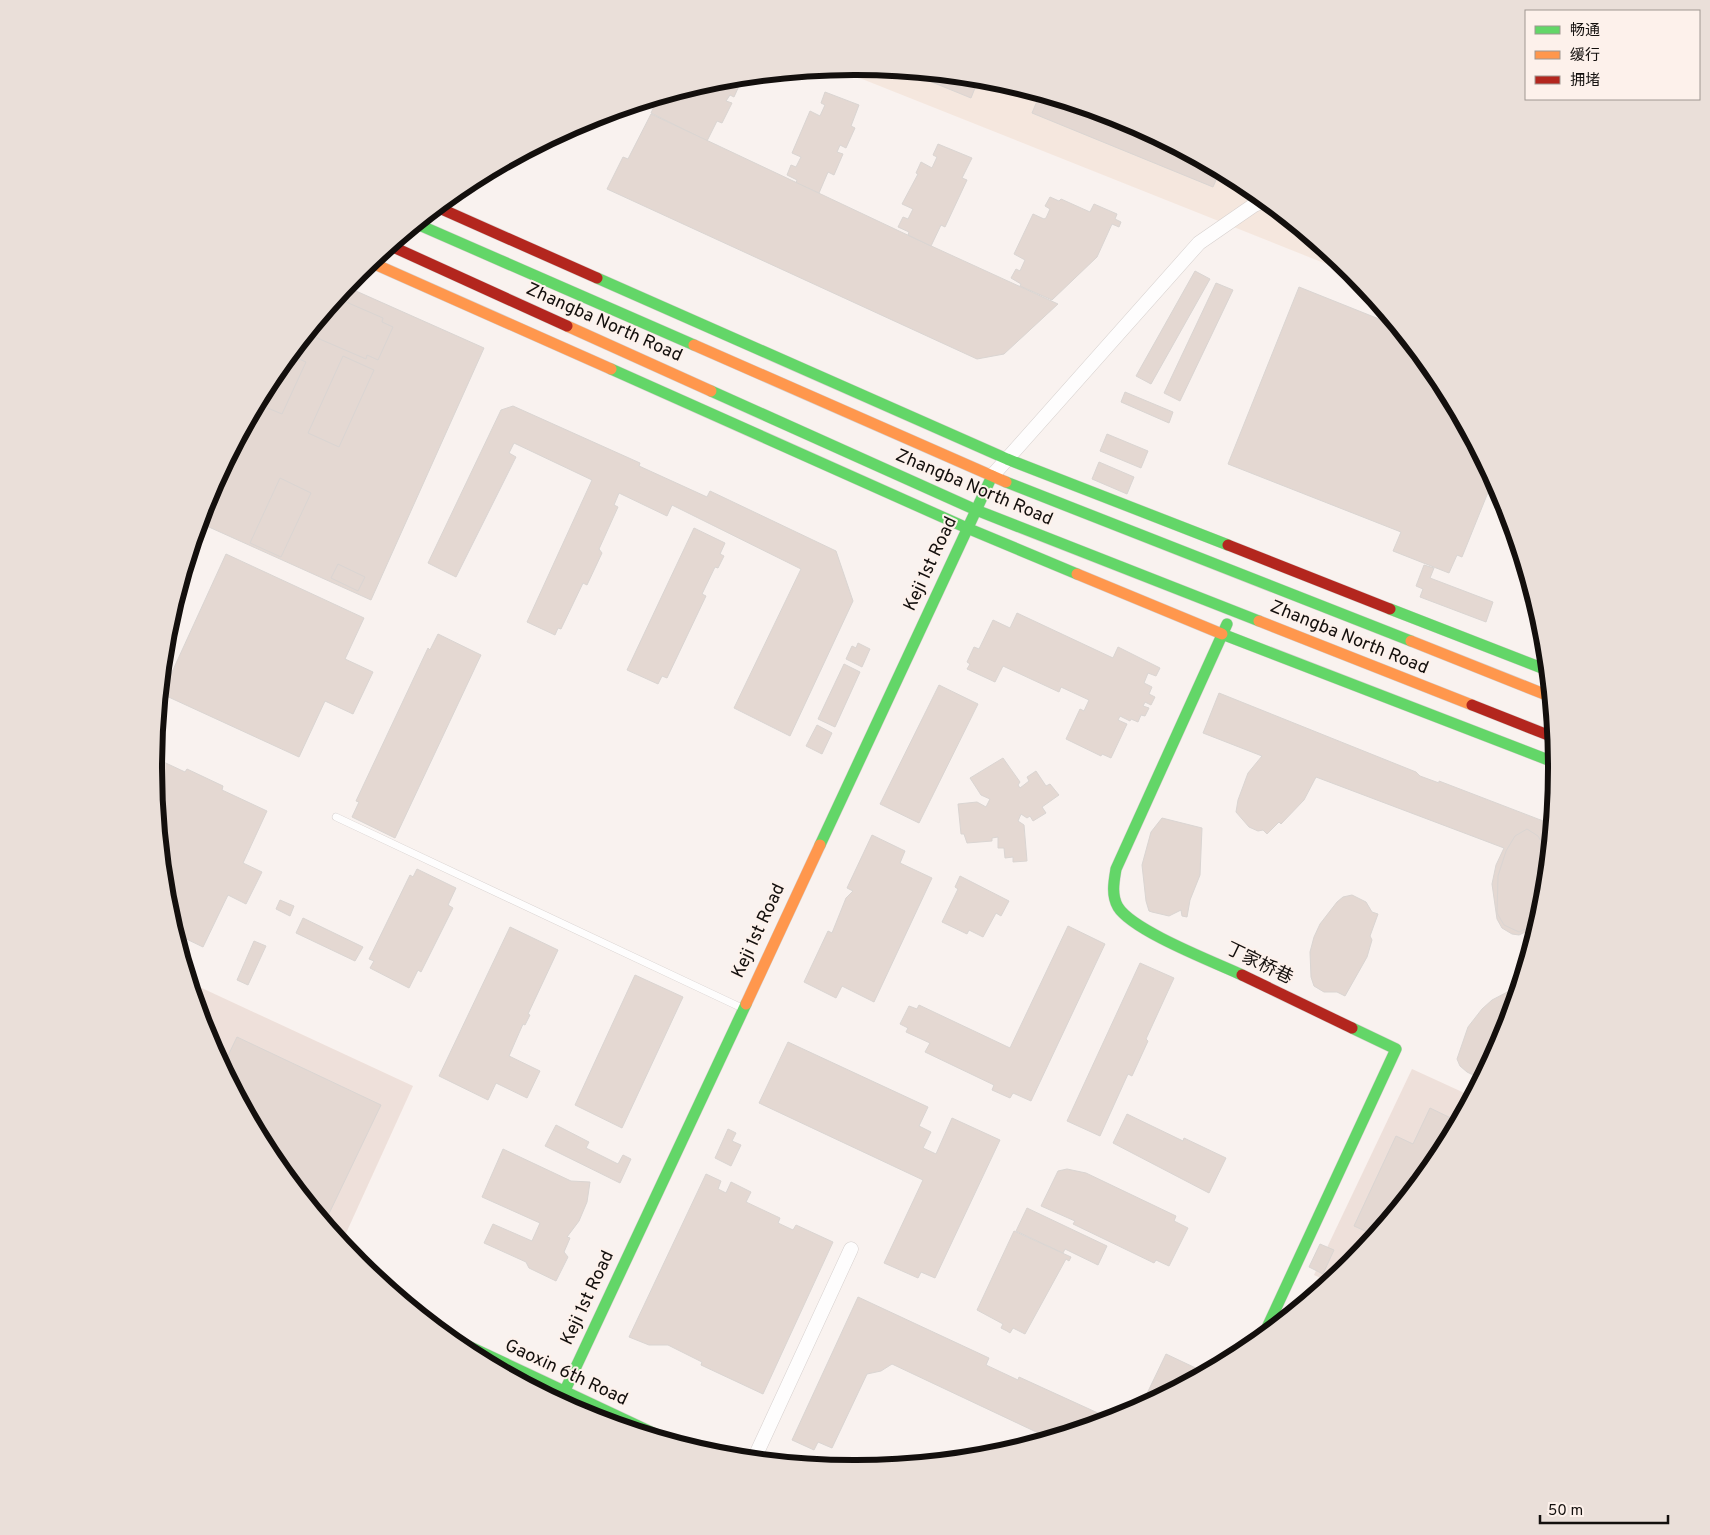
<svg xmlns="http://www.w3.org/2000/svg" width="1710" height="1535" viewBox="0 0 1710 1535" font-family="Overpass,'Noto Sans SC',sans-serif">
<rect width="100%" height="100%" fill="#f9f2ef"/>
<g fill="#eee0da">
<path d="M 191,983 L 413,1086 L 342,1242 L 272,1157 L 207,1036 Z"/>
<path d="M 1412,1069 L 1471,1096 L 1438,1157 L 1351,1264 L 1329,1282 L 1314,1275 Z"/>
</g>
<path fill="#f5e7de" d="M 855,66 L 992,80 L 1124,120 L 1245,185 L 1354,275 L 837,69 Z"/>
<g fill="#e4d8d2" stroke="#dad5d2">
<path d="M 856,66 L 875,68 L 873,74 Z"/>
<path d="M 924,73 L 979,78 L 971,98 L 922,78 Z"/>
<path d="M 743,77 L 734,97 L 730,95 L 726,101 L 732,103 L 722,123 L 717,121 L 707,141 L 651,113 L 658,98 L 718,80 Z"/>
<path d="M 825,92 L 859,105 L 851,126 L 855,128 L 846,148 L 840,145 L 837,152 L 843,154 L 834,175 L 828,172 L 819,193 L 796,183 L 797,180 L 787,175 L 791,165 L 796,167 L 801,157 L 792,153 L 810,111 L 820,116 L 825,105 L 821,103 Z"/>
<path d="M 1040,94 L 1124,120 L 1220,171 L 1213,187 L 1032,113 Z"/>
<path d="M 606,114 L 601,125 L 588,119 Z"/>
<path d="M 651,114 L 916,239 L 1058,304 L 1004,354 L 977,359 L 607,189 L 623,157 L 628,159 L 629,157 Z"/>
<path d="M 938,144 L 972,158 L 962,178 L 967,180 L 945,227 L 941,225 L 931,246 L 908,235 L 909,232 L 898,227 L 903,217 L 908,219 L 913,209 L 902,204 L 918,174 L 916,173 L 921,162 L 932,168 L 937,157 L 933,155 Z"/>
<path d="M 1050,197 L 1059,201 L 1061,199 L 1090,212 L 1094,204 L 1117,214 L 1115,219 L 1121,222 L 1119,227 L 1112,224 L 1097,257 L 1052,300 L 1020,286 L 1021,284 L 1011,278 L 1016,269 L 1020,271 L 1025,260 L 1014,254 L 1033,214 L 1044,219 L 1046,218 L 1050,209 L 1045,206 Z"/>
<path d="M 1195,271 L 1210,279 L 1151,384 L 1136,376 Z"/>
<path d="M 1216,283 L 1233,290 L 1180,401 L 1164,393 Z"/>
<path d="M 347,287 L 484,348 L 371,600 L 200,523 L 207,499 L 272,378 Z"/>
<path d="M 1299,287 L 1394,325 L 1438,378 L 1493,480 L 1462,557 L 1457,555 L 1449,573 L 1393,551 L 1401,532 L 1228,464 Z"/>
<path d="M 337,298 L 383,318 L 382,322 L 393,327 L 378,360 L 367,355 L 366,359 L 308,334 Z"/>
<path d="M 290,355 L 306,362 L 282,414 L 258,404 L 272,378 Z"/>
<path d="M 343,356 L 374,370 L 339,447 L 308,433 Z"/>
<path d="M 1125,392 L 1173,412 L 1169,423 L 1121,402 Z"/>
<path d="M 513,406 L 640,463 L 639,466 L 707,497 L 710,491 L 836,551 L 853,601 L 790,736 L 734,708 L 801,569 L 672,505 L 667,516 L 619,493 L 614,505 L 618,507 L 599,549 L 602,553 L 587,585 L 583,583 L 561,629 L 558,628 L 555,635 L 527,622 L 592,480 L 514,443 L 509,453 L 516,457 L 456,577 L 428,563 L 501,410 Z"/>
<path d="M 1107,434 L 1148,451 L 1141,468 L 1100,451 Z"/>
<path d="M 1099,462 L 1134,477 L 1127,494 L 1092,479 Z"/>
<path d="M 280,478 L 311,493 L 281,557 L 250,543 Z"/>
<path d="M 694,528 L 725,543 L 720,554 L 724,556 L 718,568 L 715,567 L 702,594 L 706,596 L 667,678 L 662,676 L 658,684 L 627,670 Z"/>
<path d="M 226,554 L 364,618 L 345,659 L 373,672 L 353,714 L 325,701 L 299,757 L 162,694 Z"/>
<path d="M 338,564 L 365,577 L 358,591 L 331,578 Z"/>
<path d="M 1424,565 L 1434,568 L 1430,578 L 1493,602 L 1486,622 L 1420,597 L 1423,589 L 1416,586 Z"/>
<path d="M 1017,613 L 1113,658 L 1118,647 L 1160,668 L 1156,676 L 1148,673 L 1144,683 L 1152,687 L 1149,694 L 1155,697 L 1151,705 L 1145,702 L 1143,706 L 1149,708 L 1145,716 L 1141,715 L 1138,722 L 1131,719 L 1130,721 L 1120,716 L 1118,720 L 1127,724 L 1111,758 L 1102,754 L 1101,756 L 1066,739 L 1080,709 L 1084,711 L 1089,700 L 1061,687 L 1059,692 L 1003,666 L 995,682 L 967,669 L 970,664 L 967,662 L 974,647 L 979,649 L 993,620 L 1010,628 Z"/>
<path d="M 438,634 L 481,655 L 395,838 L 352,817 L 359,802 L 356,801 L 428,648 L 430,650 Z"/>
<path d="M 858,643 L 870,649 L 862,667 L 846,659 L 852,646 L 856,648 Z"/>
<path d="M 844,664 L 860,672 L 835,727 L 818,719 Z"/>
<path d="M 939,685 L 978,704 L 919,823 L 880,804 Z"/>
<path d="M 1219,693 L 1416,772 L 1420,776 L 1439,783 L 1439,781 L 1551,824 L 1543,905 L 1534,932 L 1530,930 L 1519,935 L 1512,934 L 1502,928 L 1497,919 L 1492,884 L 1496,865 L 1504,848 L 1316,777 L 1304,800 L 1281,824 L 1279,822 L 1267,834 L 1263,830 L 1258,831 L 1249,827 L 1236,812 L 1238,800 L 1248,773 L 1262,756 L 1203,733 Z"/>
<path d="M 817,725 L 832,733 L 822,754 L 806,746 Z"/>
<path d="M 155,758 L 185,772 L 187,769 L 223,786 L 222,790 L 267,811 L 243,863 L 262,872 L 246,904 L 228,895 L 203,947 L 176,934 L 167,904 Z"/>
<path d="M 1003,758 L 1020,782 L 1018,785 L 1020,788 L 1029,781 L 1027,777 L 1036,771 L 1046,786 L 1050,784 L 1059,795 L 1042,807 L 1046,813 L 1033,821 L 1030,816 L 1027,818 L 1021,814 L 1018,821 L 1024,825 L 1027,861 L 1013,862 L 1013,857 L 1005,858 L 1004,848 L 998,848 L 998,837 L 992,838 L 992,841 L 967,843 L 964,834 L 961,834 L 958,804 L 977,802 L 986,807 L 990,799 L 981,795 L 970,778 Z"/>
<path d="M 1162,818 L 1202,828 L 1200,875 L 1190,900 L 1187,917 L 1182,916 L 1181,910 L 1169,916 L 1152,912 L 1149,911 L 1146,901 L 1142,865 L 1151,832 Z"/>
<path d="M 1527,829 L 1538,836 L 1548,853 L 1541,910 L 1532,926 L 1519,932 L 1504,925 L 1497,913 L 1498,876 L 1506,851 L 1515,836 Z"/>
<path d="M 872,835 L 905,851 L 900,863 L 932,878 L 874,1002 L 842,986 L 836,998 L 804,982 L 828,931 L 832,933 L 846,898 L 853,891 L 847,888 Z"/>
<path d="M 417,869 L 456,888 L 448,905 L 453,908 L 421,972 L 418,970 L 409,988 L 370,968 L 374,961 L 369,959 L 410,875 L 413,877 Z"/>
<path d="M 960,876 L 1009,901 L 1001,916 L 996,913 L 983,937 L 969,930 L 967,934 L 942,922 L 958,889 L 955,887 Z"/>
<path d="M 1352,895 L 1366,902 L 1372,912 L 1378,914 L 1370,936 L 1372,940 L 1367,957 L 1345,996 L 1337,992 L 1324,992 L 1314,986 L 1311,977 L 1310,952 L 1314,937 L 1320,924 L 1337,902 L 1343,897 Z"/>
<path d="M 280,900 L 294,906 L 290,916 L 276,909 Z"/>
<path d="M 303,918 L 363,947 L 355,961 L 296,933 Z"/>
<path d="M 1068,926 L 1105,944 L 1031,1101 L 1013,1093 L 1010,1098 L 992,1090 L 994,1085 L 925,1052 L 930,1043 L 906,1032 L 908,1028 L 900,1024 L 909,1006 L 917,1009 L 919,1005 L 1010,1048 Z"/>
<path d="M 510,927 L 558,950 L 528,1014 L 530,1015 L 525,1025 L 523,1024 L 509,1056 L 540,1071 L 527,1098 L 496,1083 L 488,1100 L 439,1076 Z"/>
<path d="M 254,941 L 266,946 L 248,985 L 237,980 Z"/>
<path d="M 1140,963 L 1174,978 L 1146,1039 L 1148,1041 L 1132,1076 L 1128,1074 L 1100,1136 L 1067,1121 Z"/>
<path d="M 635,975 L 683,997 L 622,1128 L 575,1105 Z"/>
<path d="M 1517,987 L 1503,1036 L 1482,1075 L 1475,1076 L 1467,1072 L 1460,1066 L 1457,1059 L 1468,1027 L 1482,1009 L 1492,1000 Z"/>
<path d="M 237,1037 L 381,1105 L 325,1222 L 272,1157 L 223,1066 Z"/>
<path d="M 788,1042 L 928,1107 L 919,1126 L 931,1132 L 923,1148 L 936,1154 L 952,1118 L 1000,1140 L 935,1278 L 921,1272 L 918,1278 L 884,1263 L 923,1180 L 759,1103 Z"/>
<path d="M 1430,1108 L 1457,1121 L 1438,1157 L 1374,1235 L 1354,1226 L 1396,1136 L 1413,1144 Z"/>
<path d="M 1127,1114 L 1183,1141 L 1184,1138 L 1226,1158 L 1209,1193 L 1113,1143 Z"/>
<path d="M 556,1125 L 589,1142 L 586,1148 L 618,1164 L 623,1155 L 631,1159 L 620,1183 L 545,1146 Z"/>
<path d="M 728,1129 L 736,1133 L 732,1141 L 741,1145 L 731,1166 L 715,1158 Z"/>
<path d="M 503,1149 L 571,1181 L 590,1182 L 587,1202 L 579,1221 L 567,1237 L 570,1238 L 564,1252 L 568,1257 L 556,1281 L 529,1268 L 526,1262 L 484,1243 L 493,1224 L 532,1241 L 540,1223 L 482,1197 Z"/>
<path d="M 1067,1169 L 1086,1173 L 1176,1216 L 1174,1221 L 1188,1228 L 1169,1266 L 1156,1260 L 1154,1263 L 1073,1224 L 1075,1221 L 1041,1206 L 1058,1171 Z"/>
<path d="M 706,1174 L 721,1181 L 718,1189 L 726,1193 L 731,1182 L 751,1192 L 746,1202 L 780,1218 L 778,1223 L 793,1230 L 796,1225 L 833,1242 L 763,1394 L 701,1365 L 702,1362 L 668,1345 L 649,1345 L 629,1337 Z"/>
<path d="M 1027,1208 L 1107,1246 L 1098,1265 L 1065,1249 L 1063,1253 L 1016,1231 Z"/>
<path d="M 1014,1231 L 1071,1257 L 1069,1261 L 1066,1259 L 1025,1334 L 1013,1328 L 1010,1333 L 1007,1331 L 1001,1328 L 1003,1324 L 977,1310 Z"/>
<path d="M 1320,1244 L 1334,1250 L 1323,1274 L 1309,1267 Z"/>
<path d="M 858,1297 L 989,1358 L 986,1365 L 1018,1380 L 1019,1377 L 1111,1419 L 1049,1438 L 892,1364 L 881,1371 L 867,1374 L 832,1448 L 818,1442 L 814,1450 L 792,1440 Z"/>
<path d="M 1166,1354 L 1202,1371 L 1201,1374 L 1141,1406 Z"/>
</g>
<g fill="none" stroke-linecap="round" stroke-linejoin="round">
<defs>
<path id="lane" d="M 336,817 L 742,1008"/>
<g id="street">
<path d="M 992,476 L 1199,243 L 1254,205 L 1264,201"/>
<path d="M 754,1459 L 851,1249"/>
</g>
<g id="fast">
<path d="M 417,224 L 694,345"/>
<path d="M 597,278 L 1007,459 L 1228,545"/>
<path d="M 611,369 L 967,528 L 1077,574"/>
<path d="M 711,391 L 976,510 L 1259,621"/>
<path d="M 1006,482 L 1411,641"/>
<path d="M 1390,609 L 1547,670"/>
<path d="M 1227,624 L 1116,869 C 1114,881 1111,895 1118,907 C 1133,931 1214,962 1242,975"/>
<path d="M 1222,634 L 1556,763"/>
<path d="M 820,845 L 992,476"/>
<path d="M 1264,1334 L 1396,1049 L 1352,1028"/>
<path d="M 449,1337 L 668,1440"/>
<path d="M 560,1401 L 746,1004"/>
</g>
<g id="slow">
<path d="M 370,262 L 611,369"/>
<path d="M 567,326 L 711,391"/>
<path d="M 694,345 L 1006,482"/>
<path d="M 1077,574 L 1222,634"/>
<path d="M 1259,621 L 1472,705"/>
<path d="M 1411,641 L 1549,696"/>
<path d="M 746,1004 L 820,845"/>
</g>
<g id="jam">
<path d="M 437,207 L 597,278"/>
<path d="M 391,246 L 567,326"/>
<path d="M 1228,545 L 1390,609"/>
<path d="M 1472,705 L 1553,737"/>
<path d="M 1242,975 L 1352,1028"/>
</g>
</defs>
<use href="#lane" stroke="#d6d0ce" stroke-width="8"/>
<use href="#street" stroke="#d6d0ce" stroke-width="15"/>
<use href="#fast" stroke="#d6d0ce" stroke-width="12"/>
<use href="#slow" stroke="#d6d0ce" stroke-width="12"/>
<use href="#jam" stroke="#d6d0ce" stroke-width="12"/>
<use href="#lane" stroke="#fefdfd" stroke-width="7"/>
<use href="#street" stroke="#fefdfd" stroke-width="14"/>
<use href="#fast" stroke="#63d668" stroke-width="11"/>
<use href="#slow" stroke="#ff974d" stroke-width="11"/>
<use href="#jam" stroke="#b3261e" stroke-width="11"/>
</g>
<g text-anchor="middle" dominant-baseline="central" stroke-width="4" stroke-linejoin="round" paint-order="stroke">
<g font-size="18" fill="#130f0d" stroke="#fdf1eb">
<text transform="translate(604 323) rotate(24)">Zhangba North Road</text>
<text transform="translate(974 488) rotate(23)">Zhangba North Road</text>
<text transform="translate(931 564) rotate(-65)">Keji 1st Road</text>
<text transform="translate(1349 638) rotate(22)">Zhangba North Road</text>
<text transform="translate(759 931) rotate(-65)">Keji 1st Road</text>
<text transform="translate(1259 964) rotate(26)">丁家桥巷</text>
<text transform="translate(588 1298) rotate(-65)">Keji 1st Road</text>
<text transform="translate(566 1373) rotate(25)">Gaoxin 6th Road</text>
</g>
</g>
<path d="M0 0H1710V1535H0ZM854 75H856A692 692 0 0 1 1548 767V768A692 692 0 0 1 856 1460H854A692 692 0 0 1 162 768V767A692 692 0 0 1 854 75Z" fill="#eadfd9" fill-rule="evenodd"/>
<path fill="none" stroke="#130f0d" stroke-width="6" d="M854 75H856A692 692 0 0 1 1548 767V768A692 692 0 0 1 856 1460H854A692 692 0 0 1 162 768V767A692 692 0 0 1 854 75Z"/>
<rect x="1525" y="10" width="175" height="90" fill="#fdf1eb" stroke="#9f9792"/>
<rect x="1535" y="26" width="25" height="8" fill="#63d668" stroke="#9f9792"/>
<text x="1570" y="35" font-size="15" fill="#130f0d">畅通</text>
<rect x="1535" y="51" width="25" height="8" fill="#ff974d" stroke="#9f9792"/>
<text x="1570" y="60" font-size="15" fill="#130f0d">缓行</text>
<rect x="1535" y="76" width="25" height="8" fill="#b3261e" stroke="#9f9792"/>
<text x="1570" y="85" font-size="15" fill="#130f0d">拥堵</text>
<path d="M1540 1515v8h128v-8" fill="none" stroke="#130f0d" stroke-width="2.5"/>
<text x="1548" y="1515" font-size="15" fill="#130f0d" stroke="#fdf1eb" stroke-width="4" paint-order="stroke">50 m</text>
</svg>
